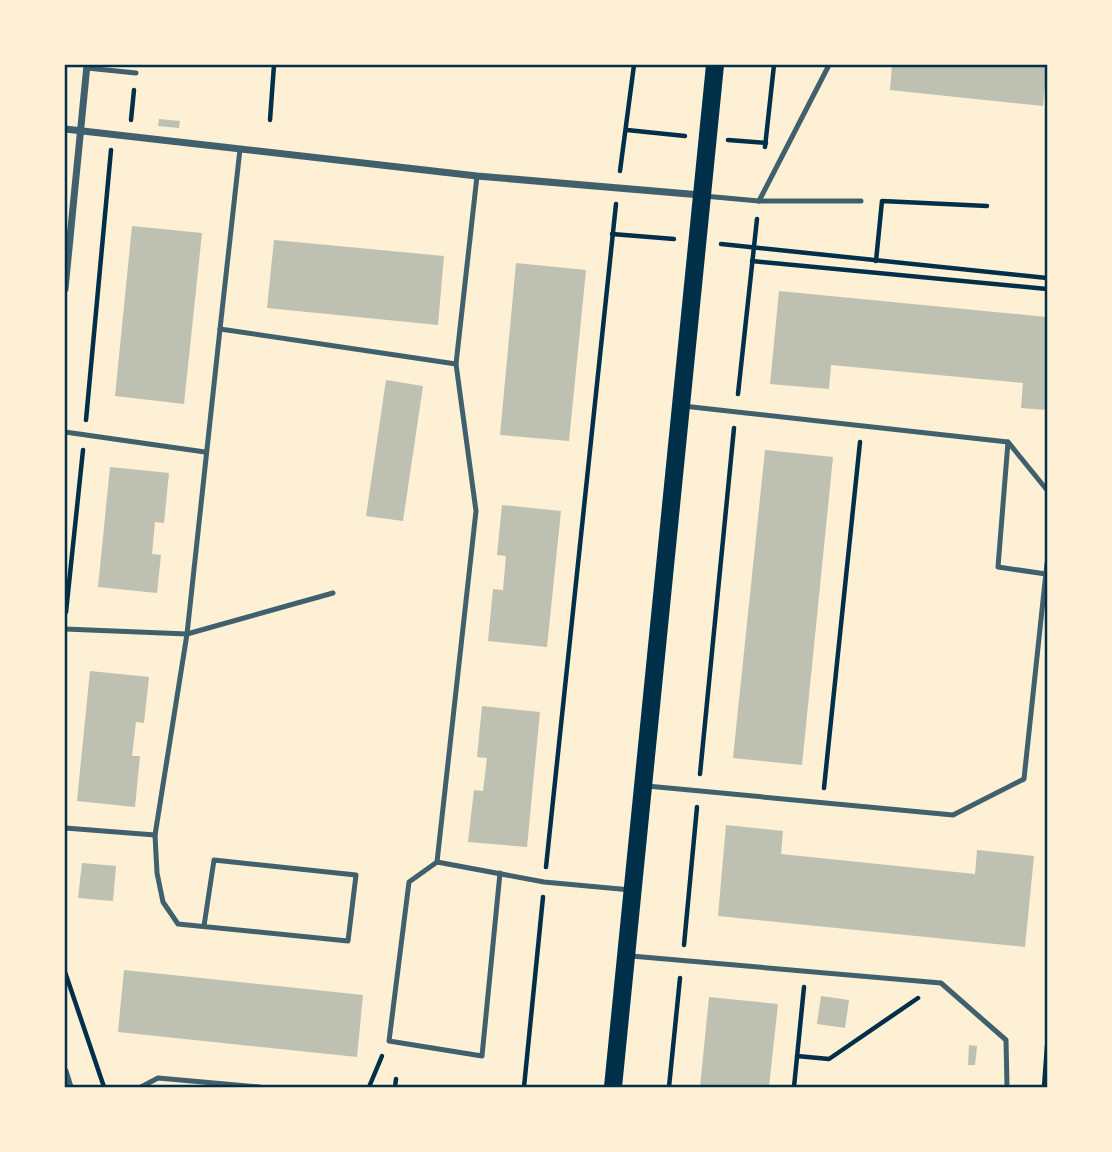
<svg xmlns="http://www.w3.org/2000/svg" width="1112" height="1152" viewBox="0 0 1112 1152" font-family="'DejaVu Sans',sans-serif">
<rect width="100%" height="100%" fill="#fdf0d5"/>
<g fill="#bec0b2">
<path d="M 892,65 L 1047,65 L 1043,106 L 890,90 Z"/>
<path d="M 159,119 L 180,121 L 179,128 L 158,126 Z"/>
<path d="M 132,226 L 202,233 L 184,404 L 115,396 Z"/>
<path d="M 274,240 L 444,256 L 438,325 L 267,308 Z"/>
<path d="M 516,263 L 586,270 L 569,441 L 500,435 Z"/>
<path d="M 779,291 L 1047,317 L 1047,410 L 1021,408 L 1023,383 L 831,365 L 829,389 L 770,384 Z"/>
<path d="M 386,380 L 423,386 L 403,521 L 366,516 Z"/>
<path d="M 765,450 L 833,457 L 802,765 L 733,758 Z"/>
<path d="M 110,467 L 169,473 L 164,523 L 155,522 L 152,554 L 161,555 L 157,593 L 98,587 Z"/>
<path d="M 502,505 L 561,511 L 547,647 L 488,641 L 493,589 L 503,590 L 506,556 L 497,555 Z"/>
<path d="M 90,671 L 149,677 L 144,723 L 136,722 L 132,756 L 140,756 L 135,807 L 77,801 Z"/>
<path d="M 482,706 L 540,712 L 527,847 L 468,842 L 474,790 L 483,791 L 487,758 L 477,757 Z"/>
<path d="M 726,825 L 783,831 L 781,854 L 975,874 L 977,850 L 1034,856 L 1025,947 L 718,916 Z"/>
<path d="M 82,863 L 116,866 L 113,901 L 78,898 Z"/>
<path d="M 124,970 L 363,995 L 357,1057 L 118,1032 Z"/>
<path d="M 821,996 L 849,1000 L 845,1028 L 817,1024 Z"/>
<path d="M 709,997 L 778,1004 L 769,1087 L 700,1087 Z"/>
<path d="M 969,1045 L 977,1046 L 975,1065 L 968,1065 Z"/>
</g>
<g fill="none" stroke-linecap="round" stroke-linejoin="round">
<g stroke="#003049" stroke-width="4.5">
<path d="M 131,120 L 134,90"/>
<path d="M 270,120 L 274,65"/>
<path d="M 627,130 L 685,136"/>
<path d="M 728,140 L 766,143"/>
<path d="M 765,147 L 774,65"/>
<path d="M 620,171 L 634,65"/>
<path d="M 612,234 L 674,239"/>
<path d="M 721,244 L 1047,278"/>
<path d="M 752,261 L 1047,289"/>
<path d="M 876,261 L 882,201 L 987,206"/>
<path d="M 738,394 L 757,219"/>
<path d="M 86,420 L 111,150"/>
<path d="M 66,612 L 83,450"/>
<path d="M 700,774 L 734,428"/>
<path d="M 824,788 L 860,442"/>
<path d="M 546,867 L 616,204"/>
<path d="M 684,945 L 697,807"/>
<path d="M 65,972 L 104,1087"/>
<path d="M 797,1056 L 829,1059 L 918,998"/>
<path d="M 369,1087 L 382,1056"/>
<path d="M 395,1087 L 396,1079"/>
<path d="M 524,1087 L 543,897"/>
<path d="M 669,1087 L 680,978"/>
<path d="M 794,1087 L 804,987"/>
<path d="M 1044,1087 L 1047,1046"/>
</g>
<g stroke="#3f606c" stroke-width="5">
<path d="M 87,68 L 136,73"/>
<path d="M 704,196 L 759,201 L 861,201"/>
<path d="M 759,201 L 829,65"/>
<path d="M 220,329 L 240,149"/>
<path d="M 456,364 L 477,176"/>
<path d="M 683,406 L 1008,442 L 1047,490"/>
<path d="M 65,432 L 205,452"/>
<path d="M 1008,442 L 998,567 L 1046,574"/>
<path d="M 65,629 L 187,634 L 333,593"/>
<path d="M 647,786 L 953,815 L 1024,779 L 1047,563"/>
<path d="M 65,828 L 155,835"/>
<path d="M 437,862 L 544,882 L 631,890"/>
<path d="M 204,926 L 214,860 L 356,875 L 348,941 L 178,924 L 163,902 L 157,873 L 155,835 L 187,634 L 220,329 L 456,364 L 476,511 L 437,862 L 409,882 L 389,1041 L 482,1056 L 500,873"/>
<path d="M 631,956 L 941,983 L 1006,1040 L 1007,1087"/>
<path d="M 141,1087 L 158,1078 L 260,1087"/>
</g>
<g stroke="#3f606c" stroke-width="7">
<path d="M 65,129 L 477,176 L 701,195"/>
<path d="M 65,289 L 87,65"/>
<path d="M 65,1071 L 70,1087"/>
</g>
<path stroke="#003049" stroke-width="18" d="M 613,1087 L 715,65"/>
</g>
<rect width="1112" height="1152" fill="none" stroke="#fdf0d5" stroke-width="133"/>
<rect x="66" y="66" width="980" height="1020" fill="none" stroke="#003049" stroke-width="2.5"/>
</svg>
